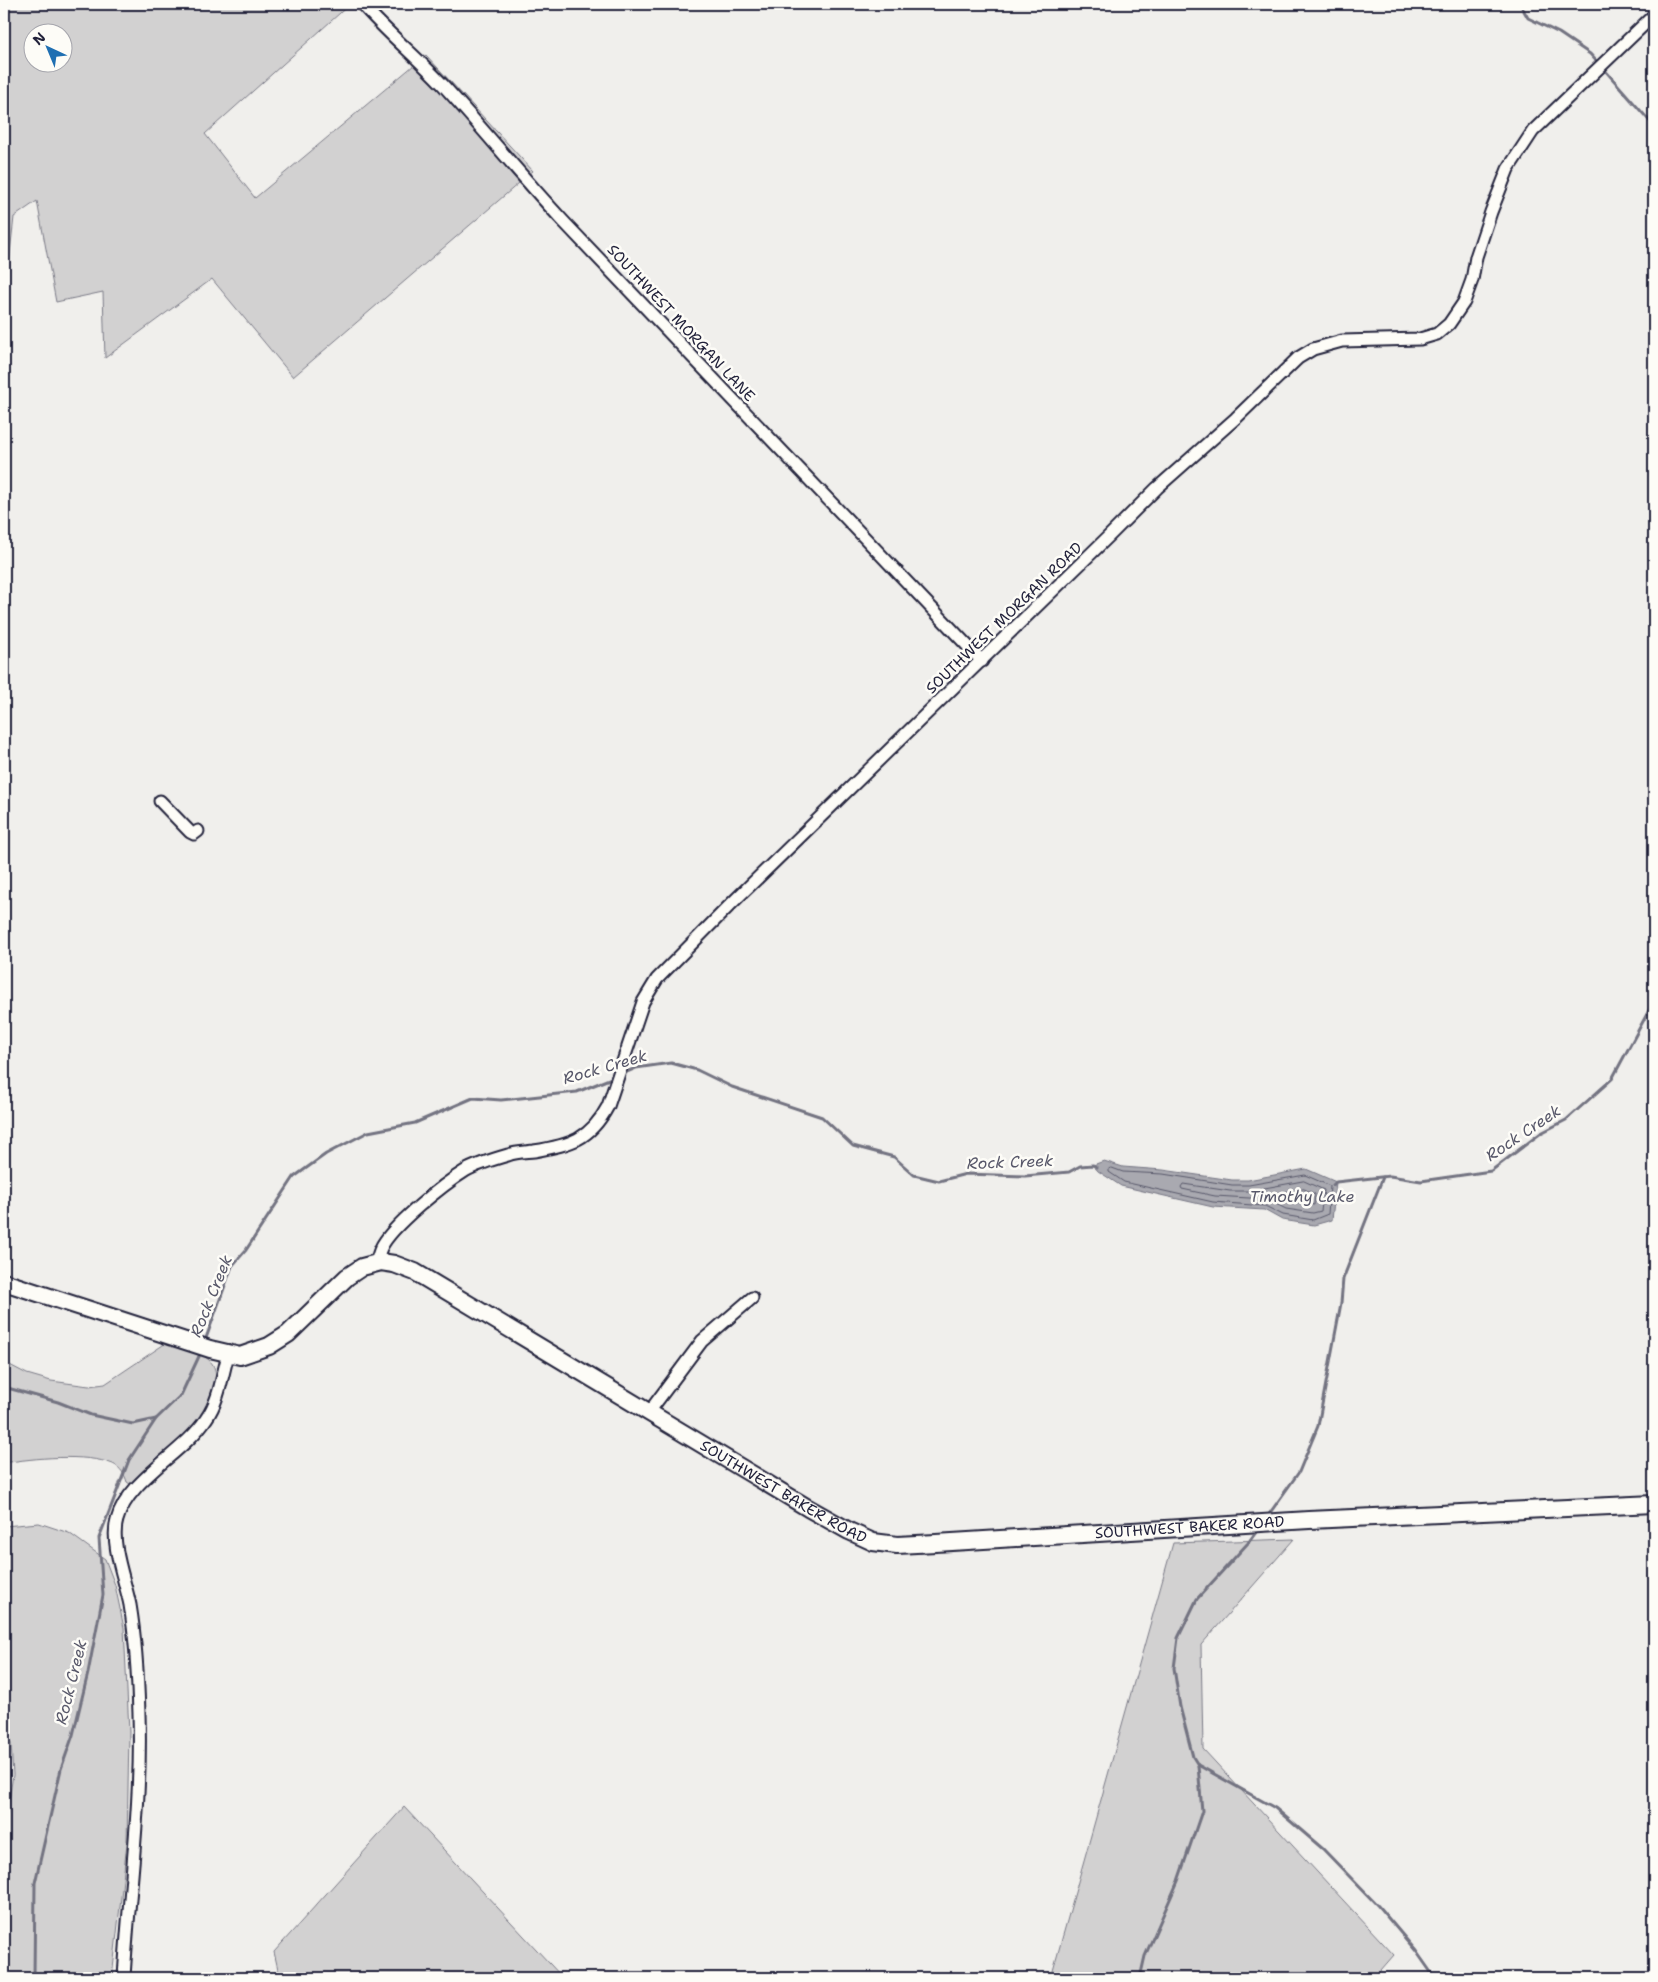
<svg xmlns="http://www.w3.org/2000/svg" width="1658" height="1982" viewBox="0 0 1658 1982" font-family="'Shantell Sans',sans-serif">
<rect width="100%" height="100%" fill="#f0efec"/>
<filter id="ink" filterUnits="userSpaceOnUse"><feTurbulence type="fractalNoise" baseFrequency=".02" numOctaves="2"/><feDisplacementMap in="SourceGraphic" scale="10" xChannelSelector="R" yChannelSelector="G"/><feConvolveMatrix kernelMatrix="1 2 1 2 8 2 1 2 1" color-interpolation-filters="sRGB"/></filter>
<g filter="url(#ink)">
<g fill="#d2d1d1" stroke="#7a7a86" fill-rule="evenodd">
<path d="M 4,4 L 350,4 L 205,134 L 255,198 L 426,55 L 533,171 L 293,377 L 212,279 L 105,358 L 103,292 L 56,302 L 37,201 L 14,217 L 8,272 L 4,275 ZM 32,32 L 62,32 L 62,62 L 32,62 Z"/>
<path d="M 166,1343 C 179,1347 199,1350 209,1360 C 218,1368 217,1382 213,1392 C 199,1430 166,1453 137,1479 L 130,1484 L 127,1482 C 125,1475 121,1468 113,1464 C 86,1453 32,1458 4,1463 L 4,1362 L 27,1374 L 51,1381 L 89,1386 L 105,1384 Z"/>
<path d="M 39,1523 L 69,1533 L 105,1559 L 115,1585 L 124,1628 L 129,1732 L 127,1843 L 112,1978 L 4,1978 L 4,1831 L 13,1775 L 11,1744 L 4,1725 L 4,1526 Z"/>
<path d="M 1294,1539 L 1201,1645 L 1203,1749 L 1394,1955 L 1374,1978 L 1051,1978 L 1173,1543 Z"/>
<path d="M 404,1807 L 563,1978 L 280,1978 L 274,1952 Z"/>
</g>
<path fill="#a9a9b0" stroke="#737381" d="M 1104,1161 L 1123,1167 L 1163,1170 L 1232,1180 L 1248,1180 L 1306,1169 L 1336,1182 L 1332,1220 L 1314,1225 L 1282,1220 L 1264,1210 L 1213,1207 L 1121,1186 L 1098,1171 L 1093,1165 Z"/>
<g fill="none" stroke-linecap="round" stroke-linejoin="round">
<g stroke="#58586a" stroke-width="1">
<path d="M 1112,1168 L 1123,1172 L 1163,1174 L 1232,1185 L 1249,1185 L 1305,1175 L 1330,1186 L 1328,1214 L 1313,1220 L 1283,1215 L 1265,1206 L 1213,1202 L 1124,1182 L 1109,1172 L 1109,1169 Z"/>
<path d="M 1304,1181 L 1324,1190 L 1321,1211 L 1313,1213 L 1286,1209 L 1266,1199 L 1215,1196 L 1182,1189 L 1181,1187 L 1183,1184 L 1230,1191 L 1248,1191 Z"/>
<path d="M 1304,1189 L 1315,1194 L 1314,1205 L 1288,1202 L 1279,1196 L 1280,1193 Z"/>
</g>
<g stroke="#737381" stroke-width="3">
<path d="M 1520,4 L 1528,18 L 1559,33 L 1590,54 L 1599,64"/>
<path d="M 1603,68 L 1654,126"/>
<path d="M 622,1074 L 636,1068 L 671,1063 L 697,1070 L 732,1087 L 822,1117 L 853,1146 L 894,1157 L 914,1175 L 939,1181 L 966,1174 L 1025,1176 L 1069,1172 L 1080,1166 L 1093,1165 L 1096,1167"/>
<path d="M 1333,1185 L 1336,1182 L 1390,1176 L 1421,1181 L 1491,1171 L 1541,1133 L 1566,1120 L 1612,1079 L 1654,1001"/>
<path d="M 205,1341 L 232,1266 L 246,1250 L 294,1177 L 326,1154 L 368,1132 L 415,1123 L 473,1098 L 501,1100 L 577,1092 L 614,1077"/>
<path d="M 4,1387 L 58,1402 L 91,1415 L 133,1424 L 156,1419"/>
<path d="M 1267,1517 L 1299,1472 L 1318,1426 L 1341,1303 L 1343,1279 L 1383,1177"/>
<path d="M 1259,1528 L 1248,1543 L 1197,1599 L 1178,1638 L 1174,1668 L 1180,1707 L 1193,1757 L 1198,1765 L 1275,1808 L 1323,1849 L 1378,1906 L 1416,1951 L 1435,1978"/>
<path d="M 34,1978 L 35,1883 L 61,1769 L 73,1735 L 88,1673 L 103,1595 L 99,1538 L 129,1460 L 156,1419 L 181,1395 L 201,1352"/>
<path d="M 1140,1978 L 1145,1956 L 1178,1881 L 1202,1811 L 1198,1766"/>
</g>
<defs>
<g id="street">
<path d="M 362,4 C 387,33 417,57 443,85 C 484,130 522,177 564,222 L 982,661"/>
<path d="M 160,801 L 190,832 L 194,834 L 198,831"/>
<path d="M 376,1262 C 378,1257 379,1252 381,1248 C 391,1226 444,1184 465,1171 C 477,1164 494,1159 508,1155 C 516,1152 525,1152 534,1151 C 570,1145 590,1140 608,1106 L 643,1002 L 657,979 L 731,904 L 1108,537 L 1157,488 L 1236,418 L 1298,358 L 1313,349 L 1342,341 L 1420,339 L 1437,334 L 1449,324 L 1464,302 L 1472,280 L 1476,257 L 1491,212 L 1508,169 L 1533,131 L 1654,15"/>
<path d="M 649,1412 L 702,1341 L 752,1298"/>
<path d="M 124,1978 C 129,1890 142,1802 139,1714 C 138,1678 136,1641 130,1605 C 125,1580 110,1543 117,1520 C 128,1479 183,1454 206,1419 C 219,1401 222,1376 228,1355"/>
</g>
<g id="secondary">
<path id="s1" d="M 4,1282 L 210,1349 L 240,1356 L 269,1346 L 288,1334 L 347,1277 L 362,1267 L 381,1262 L 394,1264 L 415,1272 L 808,1508 L 849,1531 L 873,1542 L 897,1545 L 936,1543 L 1309,1520 L 1654,1504"/>
</g>
</defs>
<use href="#street" stroke="#22223b" stroke-width="15"/>
<use href="#secondary" stroke="#22223b" stroke-width="20"/>
<use href="#street" stroke="#fdfcf7" stroke-width="11"/>
<use href="#secondary" stroke="#fdfcf7" stroke-width="16"/>
</g>
</g>
<g text-anchor="middle" dominant-baseline="central" stroke-width="5" stroke-linejoin="round" paint-order="stroke">
<g font-size="15" fill="#22223b" stroke="#fdfcf7">
<text transform="translate(681 323) rotate(47)">SOUTHWEST MORGAN LANE</text>
<text transform="translate(1004 618) rotate(-44)">SOUTHWEST MORGAN ROAD</text>
<text stroke="none"><textPath href="#s1" startOffset="885">SOUTHWEST BAKER ROAD</textPath></text>
<text stroke="none"><textPath href="#s1" startOffset="1305">SOUTHWEST BAKER ROAD</textPath></text>
</g>
<g font-size="16" font-style="italic" fill="#58586a" stroke="#fdfcf7">
<text transform="translate(605 1067) rotate(-16)">Rock Creek</text>
<text transform="translate(1523 1133) rotate(-34)">Rock Creek</text>
<text transform="translate(1010 1162) rotate(-2)">Rock Creek</text>
<text x="1302" y="1196">Timothy Lake</text>
<text transform="translate(211 1296) rotate(-68)">Rock Creek</text>
<text transform="translate(71 1682) rotate(-76)">Rock Creek</text>
</g>
</g>
<rect width="1658" height="1982" fill="none" stroke="#fdfcf7" stroke-width="20"/>
<rect x="10" y="10" width="1638" height="1962" fill="none" stroke="#22223b" stroke-width="2" filter="url(#ink)"/>
<g transform="translate(48 48) rotate(316)"><circle r="24" fill="#fdfcf7" stroke="#a5a5ac"/>
<path d="M0-4L9 19L0 12L-9 19Z" fill="#1f6fb2"/>
<text y="-8" font-size="14" font-weight="bold" text-anchor="middle" fill="#22223b">N</text>
</g>
</svg>
